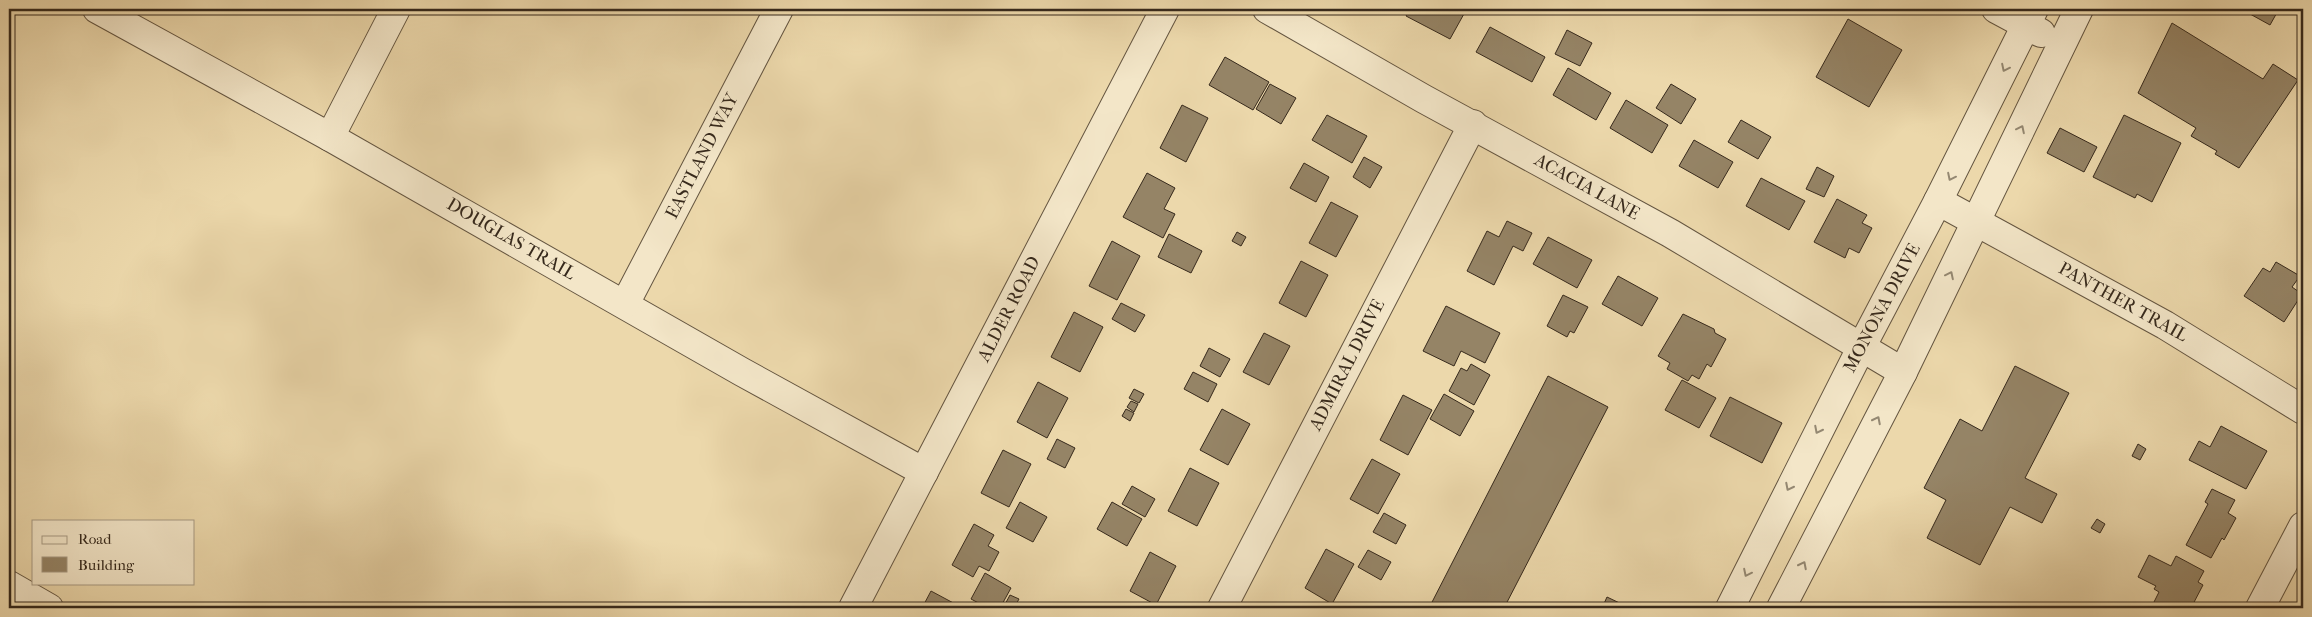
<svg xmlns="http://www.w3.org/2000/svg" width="2312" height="617" viewBox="0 0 2312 617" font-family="'IM FELL French Canon',serif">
<rect width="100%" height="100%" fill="#ecd8ab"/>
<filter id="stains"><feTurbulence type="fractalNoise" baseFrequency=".004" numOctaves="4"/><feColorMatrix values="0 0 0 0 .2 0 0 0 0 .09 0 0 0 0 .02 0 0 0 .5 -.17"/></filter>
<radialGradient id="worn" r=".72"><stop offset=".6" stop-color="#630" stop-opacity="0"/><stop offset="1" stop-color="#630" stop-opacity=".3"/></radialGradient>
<g fill="#958466" stroke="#36291c">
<path d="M 1410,9 L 1460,9 L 1465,12 L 1450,39 L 1406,16 Z"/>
<path d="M 2241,9 L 2279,9 L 2270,25 Z"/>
<path d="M 1848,19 L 1902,50 L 1869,107 L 1816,77 Z"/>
<path d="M 2172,23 L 2263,79 L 2273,64 L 2298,80 L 2239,168 L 2215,154 L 2217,151 L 2191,136 L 2196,128 L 2138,93 Z"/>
<path d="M 1490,27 L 1545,57 L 1532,82 L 1476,52 Z"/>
<path d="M 1567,30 L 1592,43 L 1580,66 L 1555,54 Z"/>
<path d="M 1225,57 L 1269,82 L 1253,110 L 1209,85 Z"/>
<path d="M 1568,68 L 1611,93 L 1596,120 L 1553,95 Z"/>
<path d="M 1270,84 L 1296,98 L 1281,124 L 1256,109 Z"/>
<path d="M 1671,84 L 1696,99 L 1681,124 L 1656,108 Z"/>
<path d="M 1626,100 L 1668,125 L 1652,153 L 1610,128 Z"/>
<path d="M 1182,105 L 1208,118 L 1186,162 L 1160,148 Z"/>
<path d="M 1327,115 L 1367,136 L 1352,163 L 1312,140 Z"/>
<path d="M 2124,115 L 2181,143 L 2152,202 L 2137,194 L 2135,198 L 2093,177 Z"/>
<path d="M 1741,120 L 1771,137 L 1758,159 L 1728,142 Z"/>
<path d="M 2060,128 L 2097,147 L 2084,172 L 2047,153 Z"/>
<path d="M 1694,140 L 1733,162 L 1718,188 L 1679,166 Z"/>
<path d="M 1364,157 L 1382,167 L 1370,188 L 1353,177 Z"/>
<path d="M 1304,163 L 1329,177 L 1316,202 L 1290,188 Z"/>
<path d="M 1817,167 L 1834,176 L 1824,197 L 1806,189 Z"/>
<path d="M 1147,173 L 1175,188 L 1164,209 L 1175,214 L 1163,238 L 1123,217 Z"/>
<path d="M 1761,178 L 1805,201 L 1789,230 L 1746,206 Z"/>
<path d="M 1837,199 L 1867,215 L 1862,223 L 1872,228 L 1859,253 L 1849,248 L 1845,258 L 1814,242 Z"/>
<path d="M 1331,202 L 1358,216 L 1336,257 L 1309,243 Z"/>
<path d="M 1507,221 L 1532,233 L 1523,251 L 1513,246 L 1494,285 L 1467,271 L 1487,231 L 1499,237 Z"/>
<path d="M 1237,232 L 1246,237 L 1241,246 L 1232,241 Z"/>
<path d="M 1169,234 L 1202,251 L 1191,273 L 1158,257 Z"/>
<path d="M 1548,237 L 1592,260 L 1577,288 L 1533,264 Z"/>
<path d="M 1112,241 L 1140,256 L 1117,300 L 1089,286 Z"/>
<path d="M 1301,261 L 1328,275 L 1306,317 L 1279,303 Z"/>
<path d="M 2276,262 L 2300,276 L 2292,287 L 2302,294 L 2284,322 L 2244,296 L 2263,268 L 2270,272 Z"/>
<path d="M 1618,276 L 1658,298 L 1642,326 L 1602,304 Z"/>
<path d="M 1563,295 L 1588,307 L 1574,333 L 1570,331 L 1567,337 L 1547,326 Z"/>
<path d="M 1121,303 L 1145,315 L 1135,332 L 1112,319 Z"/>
<path d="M 1446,306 L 1500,333 L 1485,363 L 1461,351 L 1454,366 L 1423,351 Z"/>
<path d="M 1074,312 L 1103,327 L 1080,372 L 1051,357 Z"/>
<path d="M 1683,314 L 1714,329 L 1715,333 L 1726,339 L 1711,367 L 1707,364 L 1699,379 L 1692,375 L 1688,381 L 1667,369 L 1670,363 L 1658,356 Z"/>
<path d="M 1264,333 L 1290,346 L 1269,385 L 1243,372 Z"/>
<path d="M 1209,348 L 1230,359 L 1220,377 L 1200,366 Z"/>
<path d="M 1471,364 L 1490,375 L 1474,405 L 1449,391 L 1461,368 L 1467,371 Z"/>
<path d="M 2015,366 L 2069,393 L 2025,478 L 2057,494 L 2042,523 L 2010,507 L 1980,565 L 1927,538 L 1946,500 L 1924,488 L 1960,419 L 1982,431 Z"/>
<path d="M 1193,372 L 1217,384 L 1208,402 L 1184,389 Z"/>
<path d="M 1548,376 L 1608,407 L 1504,608 L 1429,608 Z"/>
<path d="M 1682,380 L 1716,398 L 1699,428 L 1665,410 Z"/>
<path d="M 1038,382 L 1068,398 L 1047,438 L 1017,422 Z"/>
<path d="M 1134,389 L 1144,394 L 1139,403 L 1129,398 Z"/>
<path d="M 1444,394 L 1474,411 L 1460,436 L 1430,419 Z"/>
<path d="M 1403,395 L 1432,410 L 1408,455 L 1380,440 Z"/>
<path d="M 1730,397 L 1782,423 L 1762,463 L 1710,436 Z"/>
<path d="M 1131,401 L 1138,404 L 1134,412 L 1127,407 Z"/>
<path d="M 1126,409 L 1134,413 L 1130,421 L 1122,416 Z"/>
<path d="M 1222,409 L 1250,424 L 1228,465 L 1200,450 Z"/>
<path d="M 2221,426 L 2267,451 L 2246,489 L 2189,460 L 2199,441 L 2210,447 Z"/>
<path d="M 1057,439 L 1075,448 L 1065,468 L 1047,459 Z"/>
<path d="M 2138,444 L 2146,449 L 2140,460 L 2132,456 Z"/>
<path d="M 1003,450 L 1031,464 L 1009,507 L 981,493 Z"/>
<path d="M 1372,459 L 1400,474 L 1378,514 L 1350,499 Z"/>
<path d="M 1190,468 L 1219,483 L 1197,526 L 1168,511 Z"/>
<path d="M 1132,486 L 1155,499 L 1145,517 L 1122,504 Z"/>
<path d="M 2212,489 L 2235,500 L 2228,513 L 2236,518 L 2224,540 L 2222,538 L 2211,558 L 2186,545 L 2208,504 L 2205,502 Z"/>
<path d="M 1020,502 L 1047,517 L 1033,542 L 1006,528 Z"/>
<path d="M 1112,502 L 1142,519 L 1127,546 L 1097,529 Z"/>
<path d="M 1384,513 L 1406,525 L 1396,544 L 1373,532 Z"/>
<path d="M 2097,519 L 2105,524 L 2100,533 L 2091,528 Z"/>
<path d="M 974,524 L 994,535 L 988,546 L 999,552 L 989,571 L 979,566 L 973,577 L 952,565 Z"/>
<path d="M 1326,549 L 1354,564 L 1332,604 L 1305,588 Z"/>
<path d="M 1368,550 L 1391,562 L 1381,580 L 1358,567 Z"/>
<path d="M 1150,552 L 1176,566 L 1156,605 L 1130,591 Z"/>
<path d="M 2149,555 L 2171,566 L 2176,556 L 2204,571 L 2198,582 L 2203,585 L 2191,608 L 2151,608 L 2159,592 L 2154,589 L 2156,586 L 2138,577 Z"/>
<path d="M 985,573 L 1011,588 L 1000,608 L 988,608 L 971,599 Z"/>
<path d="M 931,591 L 959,606 L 958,608 L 922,608 Z"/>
<path d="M 1010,595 L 1019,599 L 1014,608 L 1003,608 Z"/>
<path d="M 1607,597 L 1630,608 L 1602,608 Z"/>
<path d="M 1660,603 L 1671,608 L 1657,608 Z"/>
</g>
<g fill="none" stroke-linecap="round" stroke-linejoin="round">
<defs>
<g id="minor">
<path d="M 97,9 L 330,137 L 742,372 L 924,472"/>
<path d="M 1267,9 L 1424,99 L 1670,233 L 1903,372"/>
<path d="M 1996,9 L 2041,33"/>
<path d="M 330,137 L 396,9"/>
<path d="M 1938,201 L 2165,325 L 2303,410"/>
<path d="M 625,304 L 779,9"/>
<path d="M 9,585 L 49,608"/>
<path d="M 853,608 L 1165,9"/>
<path d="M 1222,608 L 1473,124"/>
<path d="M 1730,608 L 1862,346 L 1938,201 L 2034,9"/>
<path d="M 1781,608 L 1903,372 L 2079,9"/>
<path d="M 2260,608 L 2303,526"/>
</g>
</defs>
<use href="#minor" stroke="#645540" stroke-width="30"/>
<use href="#minor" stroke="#f3e6c8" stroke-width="28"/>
</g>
<defs><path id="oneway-chevron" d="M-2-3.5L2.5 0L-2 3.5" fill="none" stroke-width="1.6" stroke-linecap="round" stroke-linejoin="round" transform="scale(1.25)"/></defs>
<g stroke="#948872">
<use href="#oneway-chevron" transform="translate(2005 68) rotate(116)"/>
<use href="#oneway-chevron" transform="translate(2021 129) rotate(-64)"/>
<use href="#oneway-chevron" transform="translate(1951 177) rotate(116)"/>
<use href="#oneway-chevron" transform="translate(1950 275) rotate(-64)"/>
<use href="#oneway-chevron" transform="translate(1877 420) rotate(-63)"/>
<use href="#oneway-chevron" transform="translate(1818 430) rotate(117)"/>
<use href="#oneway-chevron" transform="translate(1789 487) rotate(117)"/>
<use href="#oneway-chevron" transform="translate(1803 565) rotate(-63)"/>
<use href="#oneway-chevron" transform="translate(1747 573) rotate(116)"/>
</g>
<g text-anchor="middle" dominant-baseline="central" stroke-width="5" stroke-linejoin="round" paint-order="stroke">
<g font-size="18" fill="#36291c" stroke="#f3e6c8">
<text transform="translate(702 156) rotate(-63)">EASTLAND WAY</text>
<text transform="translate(1587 187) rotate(29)">ACACIA LANE</text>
<text transform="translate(511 239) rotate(30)">DOUGLAS TRAIL</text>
<text transform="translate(2123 302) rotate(29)">PANTHER TRAIL</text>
<text transform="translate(1882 308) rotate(-62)">MONONA DRIVE</text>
<text transform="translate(1009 309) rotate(-63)">ALDER ROAD</text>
<text transform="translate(1347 365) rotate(-63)">ADMIRAL DRIVE</text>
</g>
</g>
<rect width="2312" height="617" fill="none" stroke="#ecd8ab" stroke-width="30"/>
<rect x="10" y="10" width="2292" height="597" fill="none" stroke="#36291c" stroke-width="2.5"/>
<rect x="15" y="15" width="2282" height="587" fill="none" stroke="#36291c"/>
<rect x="32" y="520" width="162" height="65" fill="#f3e6c8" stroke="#a79a83"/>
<rect x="42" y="536" width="25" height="8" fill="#f3e6c8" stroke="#a79a83"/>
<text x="78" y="544" font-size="15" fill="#36291c">Road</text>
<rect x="42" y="557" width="25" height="15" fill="#958466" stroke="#a79a83"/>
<text x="78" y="570" font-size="15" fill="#36291c">Building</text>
<rect width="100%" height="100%" filter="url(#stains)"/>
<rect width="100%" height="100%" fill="url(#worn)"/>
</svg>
